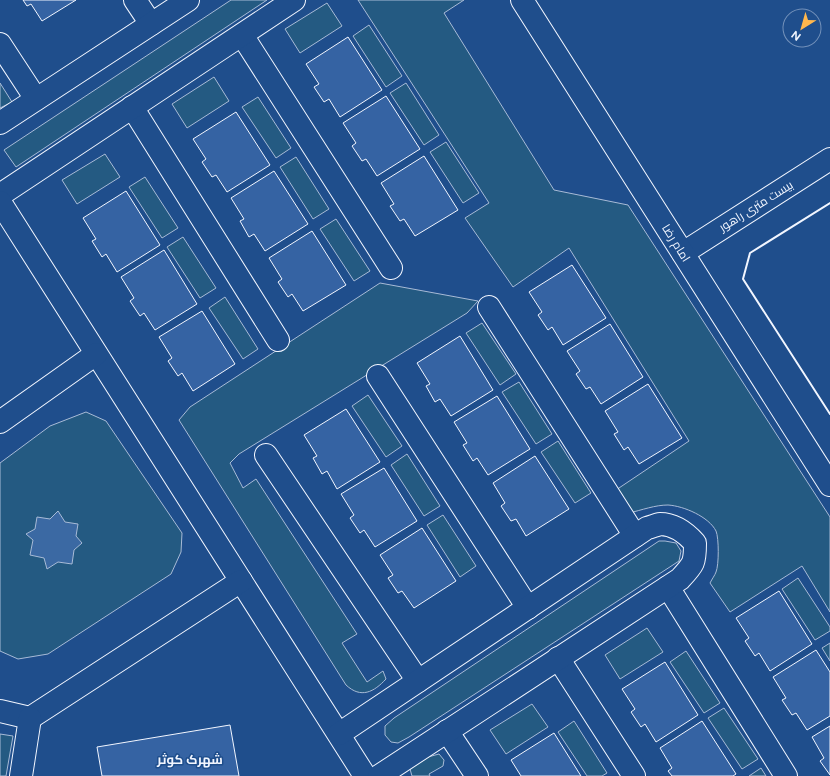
<svg xmlns="http://www.w3.org/2000/svg" width="830" height="776" viewBox="0 0 830 776" font-family="Figtree,Cairo,sans-serif">
<rect width="100%" height="100%" fill="#1f4e8c"/>
<g fill="#245a82" stroke="#a8bbd7">
<path d="M 231,0 L 267,0 L 16,167 L 4,150 Z"/>
<path d="M 358,0 L 464,0 L 444,13 L 554,190 L 628,205 L 830,517 L 830,612 L 802,566 L 730,612 L 710,583 C 712,579 715,575 716,572 C 719,565 719,538 716,531 C 709,517 684,506 668,505 C 655,505 642,510 629,513 L 616,490 L 689,441 L 569,248 L 513,287 L 465,218 L 489,203 Z"/>
<path d="M 327,3 L 342,26 L 300,53 L 285,29 Z"/>
<path d="M 369,25 L 402,76 L 386,87 L 353,36 Z"/>
<path d="M 214,77 L 229,101 L 187,128 L 172,104 Z"/>
<path d="M 0,83 L 12,102 L 0,108 Z"/>
<path d="M 406,83 L 439,135 L 424,145 L 390,93 Z"/>
<path d="M 258,97 L 291,148 L 276,158 L 242,107 Z"/>
<path d="M 446,142 L 479,193 L 463,203 L 430,152 Z"/>
<path d="M 105,154 L 120,177 L 77,204 L 62,180 Z"/>
<path d="M 296,157 L 329,209 L 313,219 L 280,167 Z"/>
<path d="M 145,177 L 178,228 L 162,238 L 129,187 Z"/>
<path d="M 336,219 L 370,271 L 354,281 L 320,229 Z"/>
<path d="M 183,237 L 216,288 L 200,298 L 167,247 Z"/>
<path d="M 380,283 L 478,301 L 467,313 L 239,454 L 230,463 L 243,488 L 256,479 L 357,634 L 342,643 L 367,682 L 383,671 L 386,679 C 374,692 361,699 346,685 L 179,420 L 190,407 Z"/>
<path d="M 225,297 L 258,349 L 243,359 L 209,308 Z"/>
<path d="M 482,323 L 516,374 L 500,385 L 466,333 Z"/>
<path d="M 519,382 L 552,434 L 536,444 L 502,392 Z"/>
<path d="M 368,395 L 402,446 L 386,457 L 352,406 Z"/>
<path d="M 86,412 L 106,421 L 182,533 L 181,552 L 171,574 L 48,654 L 18,659 L 0,651 L 0,463 L 50,426 Z"/>
<path d="M 558,441 L 591,493 L 575,503 L 541,452 Z"/>
<path d="M 407,454 L 440,506 L 424,516 L 391,465 Z"/>
<path d="M 443,515 L 476,566 L 460,577 L 427,525 Z"/>
<path d="M 659,541 L 665,541 L 676,543 L 681,551 L 679,561 L 409,737 L 398,743 L 391,742 L 385,735 L 385,726 L 394,718 Z"/>
<path d="M 798,578 L 830,627 L 830,631 L 815,640 L 782,589 Z"/>
<path d="M 647,628 L 663,652 L 620,679 L 605,655 Z"/>
<path d="M 830,643 L 830,661 L 822,648 Z"/>
<path d="M 686,651 L 720,703 L 704,713 L 670,662 Z"/>
<path d="M 532,704 L 548,727 L 506,754 L 490,730 Z"/>
<path d="M 724,708 L 758,759 L 742,769 L 708,718 Z"/>
<path d="M 574,721 L 607,773 L 602,776 L 587,776 L 558,732 Z"/>
<path d="M 0,734 L 13,736 L 6,776 L 0,776 Z"/>
<path d="M 439,754 L 444,760 L 443,766 L 429,774 L 430,776 L 412,776 L 410,769 L 417,760 Z"/>
<path d="M 761,768 L 766,776 L 749,776 Z"/>
</g>
<path fill="#3b69a3" stroke="#a8bbd7" d="M 58,511 L 65,522 L 78,524 L 76,536 L 82,543 L 74,550 L 72,564 L 58,562 L 47,569 L 44,558 L 30,555 L 33,540 L 26,534 L 35,529 L 37,517 L 50,519 Z"/>
<g fill="#3563a3" stroke="#f2f6ff">
<path d="M 23,0 L 76,0 L 42,21 L 31,4 L 27,6 Z"/>
<path d="M 348,37 L 382,90 L 340,117 L 329,99 L 324,102 L 314,87 L 319,84 L 306,64 Z"/>
<path d="M 386,96 L 420,149 L 377,176 L 366,159 L 362,161 L 352,146 L 356,143 L 343,123 Z"/>
<path d="M 236,112 L 270,165 L 227,192 L 216,175 L 212,177 L 202,162 L 206,159 L 193,139 Z"/>
<path d="M 424,156 L 458,210 L 415,236 L 404,219 L 400,221 L 390,206 L 394,204 L 381,183 Z"/>
<path d="M 274,171 L 308,224 L 265,251 L 254,234 L 249,237 L 240,221 L 244,219 L 231,198 Z"/>
<path d="M 126,191 L 160,245 L 117,272 L 106,254 L 102,257 L 92,241 L 96,239 L 83,218 Z"/>
<path d="M 312,231 L 346,285 L 303,311 L 292,294 L 288,297 L 278,282 L 282,279 L 269,258 Z"/>
<path d="M 164,250 L 197,304 L 155,330 L 144,313 L 140,316 L 130,301 L 134,298 L 121,277 Z"/>
<path d="M 572,265 L 606,318 L 563,345 L 552,327 L 548,330 L 538,315 L 542,312 L 529,292 Z"/>
<path d="M 202,311 L 235,364 L 193,391 L 182,373 L 178,376 L 168,361 L 172,358 L 159,337 Z"/>
<path d="M 610,324 L 643,377 L 601,404 L 590,387 L 586,389 L 576,374 L 580,371 L 567,351 Z"/>
<path d="M 460,336 L 493,390 L 451,416 L 440,399 L 435,402 L 426,386 L 430,384 L 417,363 Z"/>
<path d="M 648,384 L 682,438 L 639,464 L 628,447 L 624,450 L 614,434 L 618,432 L 605,411 Z"/>
<path d="M 497,396 L 530,449 L 488,475 L 477,458 L 473,461 L 463,445 L 467,443 L 454,422 Z"/>
<path d="M 346,409 L 380,462 L 337,489 L 327,471 L 322,474 L 313,458 L 317,456 L 304,435 Z"/>
<path d="M 535,456 L 569,509 L 526,536 L 516,519 L 511,521 L 501,506 L 505,503 L 493,483 Z"/>
<path d="M 384,468 L 417,521 L 375,547 L 364,530 L 360,533 L 350,518 L 354,515 L 341,494 Z"/>
<path d="M 422,528 L 456,581 L 414,608 L 402,591 L 398,593 L 388,578 L 393,575 L 380,555 Z"/>
<path d="M 779,591 L 812,644 L 770,671 L 759,653 L 755,656 L 745,641 L 749,638 L 736,618 Z"/>
<path d="M 816,650 L 830,672 L 830,716 L 807,730 L 796,713 L 792,715 L 782,700 L 786,698 L 773,677 Z"/>
<path d="M 665,662 L 698,715 L 656,742 L 645,724 L 641,727 L 631,712 L 635,709 L 622,689 Z"/>
<path d="M 702,721 L 736,774 L 733,776 L 672,776 L 668,771 L 672,768 L 660,748 Z"/>
<path d="M 230,725 L 239,776 L 102,776 L 97,747 Z"/>
<path d="M 830,726 L 830,775 L 820,761 L 824,758 L 812,737 Z"/>
<path d="M 554,733 L 581,776 L 521,776 L 511,760 Z"/>
</g>
<g fill="none" stroke-linecap="round" stroke-linejoin="round">
<defs>
<g id="street">
<path d="M 135,0 L 151,24"/>
<path d="M 242,35 L 391,268"/>
<path d="M 0,44 L 36,99"/>
<path d="M 132,107 L 278,340"/>
<path d="M 0,123 L 188,0"/>
<path d="M 0,195 L 294,0"/>
<path d="M 0,202 L 365,776"/>
<path d="M 683,253 L 830,159"/>
<path d="M 489,307 L 635,536"/>
<path d="M 378,376 L 528,608"/>
<path d="M 0,422 L 96,354"/>
<path d="M 266,455 L 418,681"/>
<path d="M 668,587 L 786,776"/>
<path d="M 558,658 L 634,776"/>
<path d="M 0,711 L 30,718 L 241,581"/>
<path d="M 447,731 L 477,776"/>
<path d="M 339,734 L 647,528 C 651,527 656,525 660,524 C 674,524 686,533 695,543 C 695,563 694,564 680,579 L 379,776"/>
<path d="M 21,776 L 30,718"/>
</g>
<path id="secondary" d="M 522,0 L 830,485"/>
</defs>
<use href="#street" stroke="#f2f6ff" stroke-width="24"/>
<use href="#secondary" stroke="#f2f6ff" stroke-width="24"/>
<use href="#street" stroke="#1f4e8c" stroke-width="22"/>
<use href="#secondary" stroke="#1f4e8c" stroke-width="22"/>
<path stroke="#f2f6ff" stroke-width="2" d="M 830,203 L 750,253 L 743,279 L 830,414"/>
</g>
<g text-anchor="middle" dominant-baseline="central" stroke-width="3" stroke-linejoin="round" paint-order="stroke">
<g font-size="12" fill="#f2f6ff" stroke="#1f4e8c">
<text transform="translate(756 206) rotate(-32)">بیست متری راهور</text>
<text transform="translate(676 243) rotate(58)">امام رضا</text>
</g>
<g font-size="13" font-weight="bold" fill="#f2f6ff" stroke="#1f4e8c">
<text x="190" y="759">شهرک کوثر</text>
</g>
</g>
<g transform="translate(802 28) rotate(217)"><circle r="19" fill="#1f4e8c" stroke="#7391ba"/>
<path d="M0-3L7 15L0 10L-7 15Z" fill="#ffb74d"/>
<text y="-6" font-size="11" font-weight="bold" text-anchor="middle" fill="#f2f6ff">N</text>
</g>
</svg>
